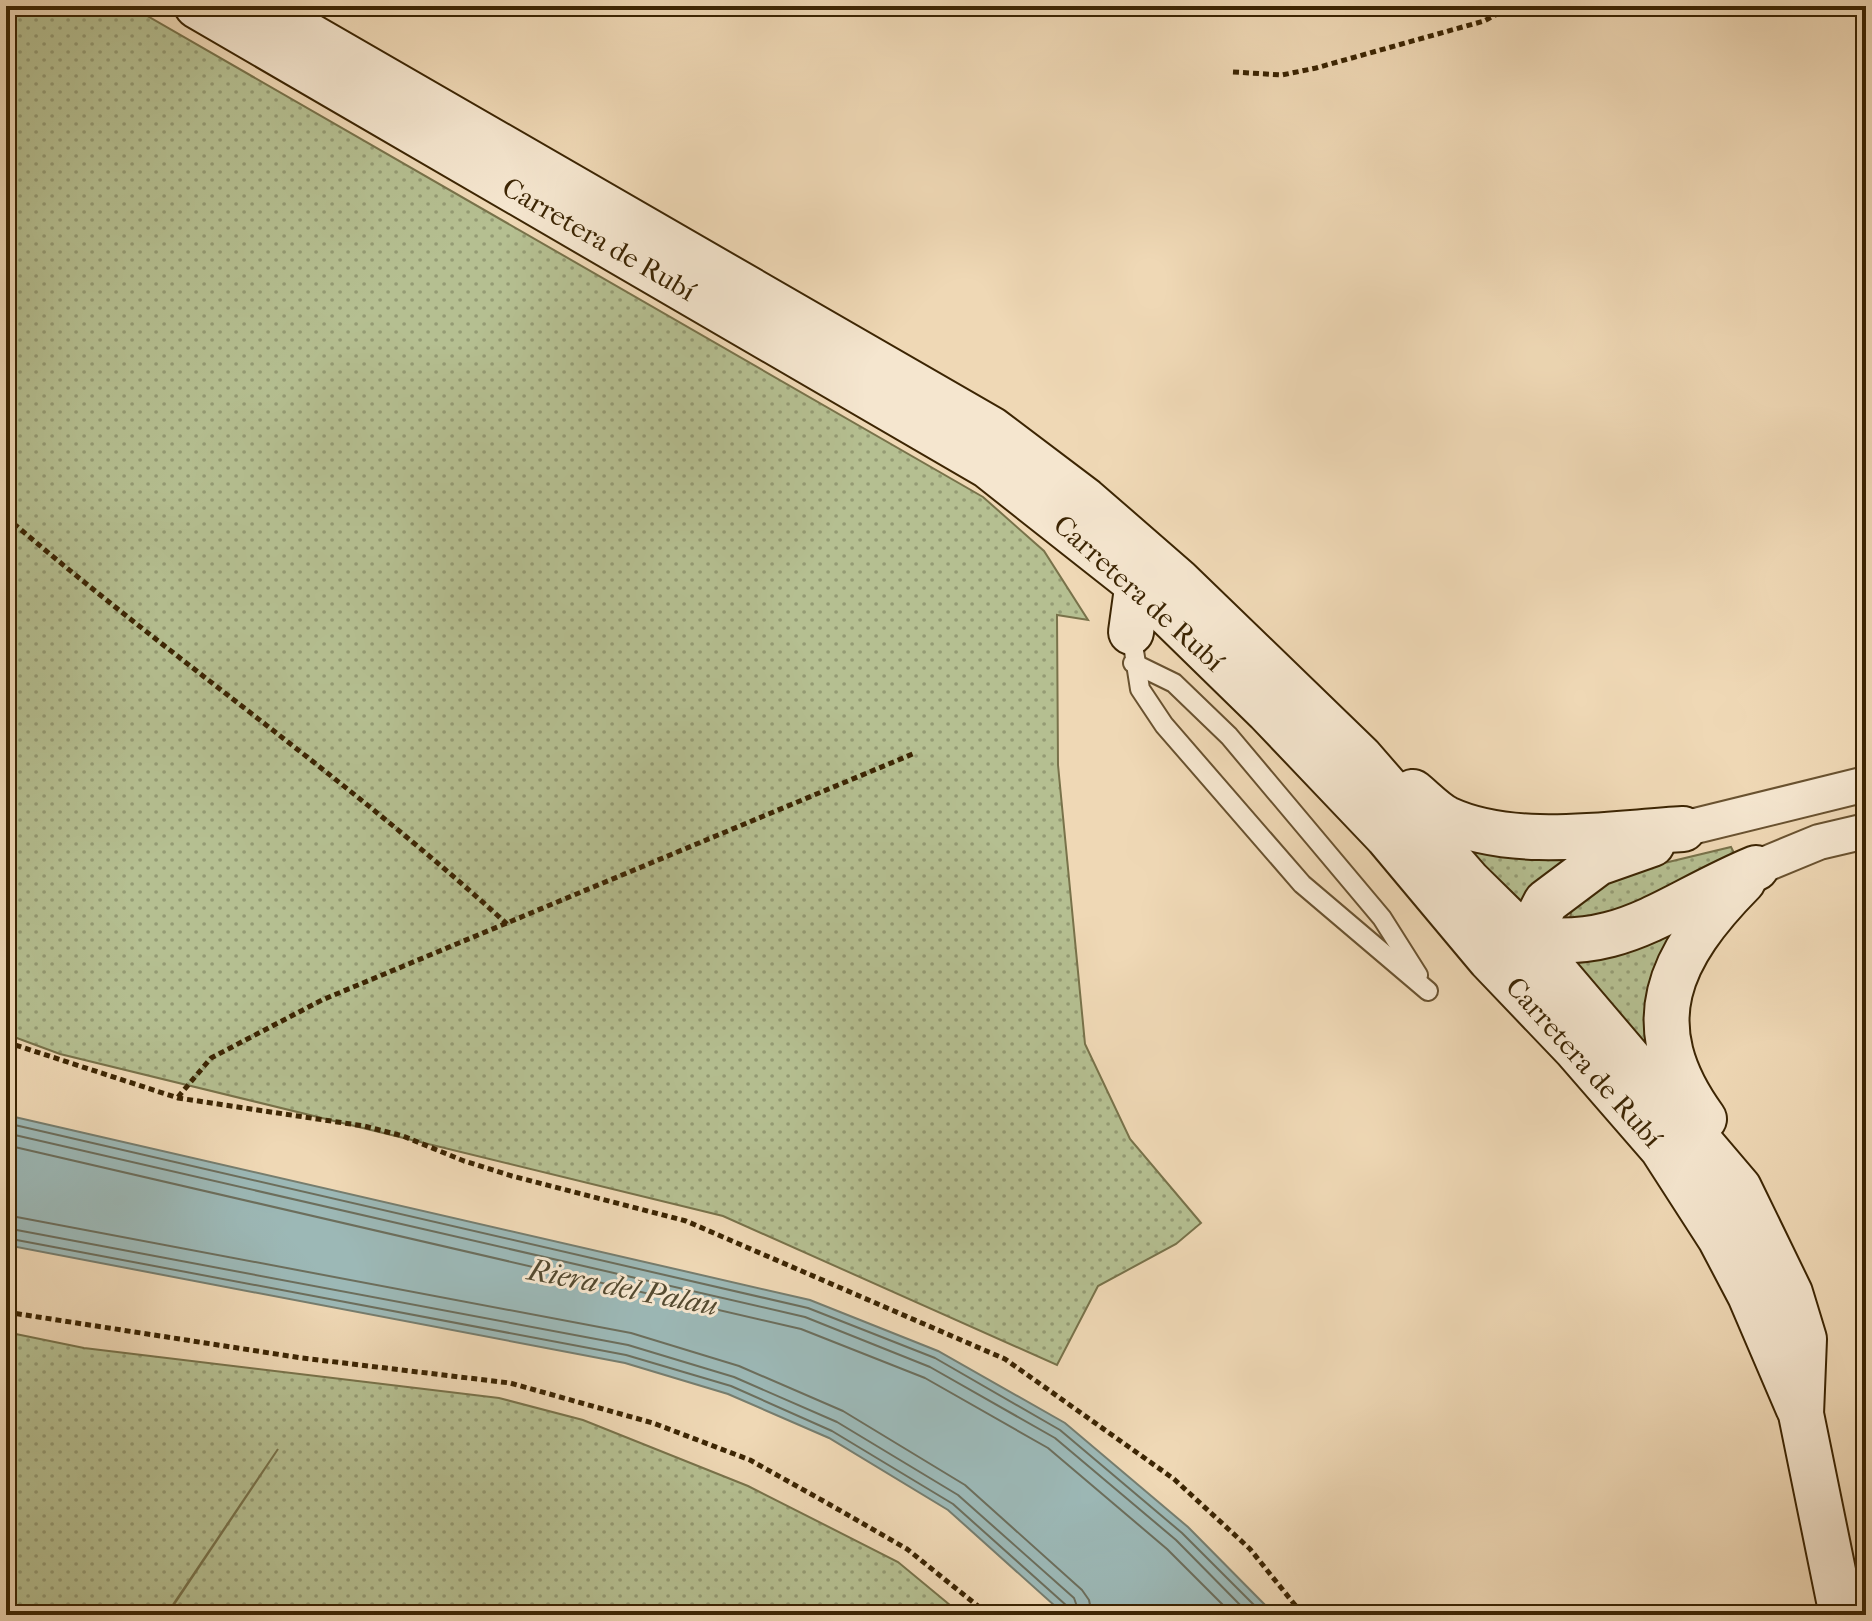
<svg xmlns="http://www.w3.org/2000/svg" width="1872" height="1621" viewBox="0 0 1872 1621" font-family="'IM FELL French Canon',serif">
<defs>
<pattern id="grass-dots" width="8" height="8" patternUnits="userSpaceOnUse" patternTransform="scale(2)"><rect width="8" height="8" fill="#b5bf91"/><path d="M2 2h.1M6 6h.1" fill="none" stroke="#949b74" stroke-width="1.8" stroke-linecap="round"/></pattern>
</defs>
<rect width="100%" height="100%" fill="#efd8b5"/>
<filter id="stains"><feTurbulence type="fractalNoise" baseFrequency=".0025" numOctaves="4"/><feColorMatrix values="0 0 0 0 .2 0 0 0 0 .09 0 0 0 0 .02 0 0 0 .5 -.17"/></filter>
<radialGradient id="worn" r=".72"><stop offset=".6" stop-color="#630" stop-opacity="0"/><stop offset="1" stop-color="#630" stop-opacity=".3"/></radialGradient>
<g fill="url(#grass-dots)" stroke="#78724a" stroke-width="2">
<path d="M 6,6 L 130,6 L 983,497 L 1044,551 L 1088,620 L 1057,615 L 1058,765 L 1085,1044 L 1130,1139 L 1201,1223 L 1176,1244 L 1098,1286 L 1057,1365 L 723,1216 L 60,1054 L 6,1034 Z"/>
<path d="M 1457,844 L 1565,857 L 1566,861 L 1516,908 Z"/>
<path d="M 1731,847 L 1734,853 L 1669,894 L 1573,923 L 1570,918 L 1574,900 L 1631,871 Z"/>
<path d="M 1666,936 L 1670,938 L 1645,1030 L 1646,1054 L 1562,962 Z"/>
<path d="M 6,1332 L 84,1348 L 499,1398 L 583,1420 L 748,1486 L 898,1562 L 962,1615 L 167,1615 L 278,1449 L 166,1615 L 6,1615 Z"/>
</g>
<path fill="#9cb8b6" stroke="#767d6e" stroke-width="2" d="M 6,1115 L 810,1300 L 938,1351 L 1065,1423 L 1188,1527 L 1275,1615 L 1065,1615 L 948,1510 L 829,1438 L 728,1394 L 625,1363 L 6,1245 Z"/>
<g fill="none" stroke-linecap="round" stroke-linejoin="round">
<g stroke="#6c6e5c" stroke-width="2">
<path d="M 6,1123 L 808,1308 L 935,1358 L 1060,1430 L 1182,1533 L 1264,1615"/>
<path d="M 6,1133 L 805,1317 L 930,1367 L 1055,1438 L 1176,1540 L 1250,1615"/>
<path d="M 6,1145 L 801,1329 L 925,1378 L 1048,1448 L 1167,1549 L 1233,1615"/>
<path d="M 6,1215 L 631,1333 L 739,1366 L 843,1411 L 965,1485 L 1082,1590 L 1089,1600 L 1092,1615"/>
<path d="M 6,1228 L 628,1345 L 734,1377 L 837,1422 L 958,1495 L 1074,1598 L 1080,1615"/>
<path d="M 6,1238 L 626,1355 L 731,1386 L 832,1431 L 953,1504 L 1067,1606 L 1070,1615"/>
</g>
<defs>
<g id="lane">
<path d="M 1131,632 L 1140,689 L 1164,725 L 1302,884 L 1428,991"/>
<path d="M 1133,663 L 1174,683 L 1229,736 L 1382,918 L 1418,975"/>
</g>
<g id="street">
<path d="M 1683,829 L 1866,784"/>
<path d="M 1756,868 L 1819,842 L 1866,831"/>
</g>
<g id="secondary">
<path d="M 197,6 L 988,466 L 1140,586 L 1268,711 L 1387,836 L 1490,959 L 1576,1049 L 1662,1148 L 1720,1238 L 1750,1295 L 1798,1407"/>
<path d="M 258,6 L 991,429 L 1085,500 L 1177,580 L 1360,757 L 1468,881 L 1527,939 L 1739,1188 L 1790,1293 L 1804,1339 L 1801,1414 L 1842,1615"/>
<path d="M 1131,632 L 1139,574 L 1134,568"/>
<path d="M 1413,792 C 1424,801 1435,813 1447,819 C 1514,850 1611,833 1683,829"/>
<path d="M 1509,935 C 1619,958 1662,907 1756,868"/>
<path d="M 1532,966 L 1527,939 L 1546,902 L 1598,863 L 1652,844"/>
<path d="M 1704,1119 C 1635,1024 1669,956 1743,881"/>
</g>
</defs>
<use href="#lane" stroke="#695230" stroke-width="22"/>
<use href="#street" stroke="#695230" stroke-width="38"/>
<use href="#secondary" stroke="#3c2503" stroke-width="48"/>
<g stroke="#3c2503" stroke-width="5" stroke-dasharray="6 4" stroke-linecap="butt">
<path d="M 1233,72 L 1282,75 L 1316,68 L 1484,21 L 1512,6"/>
<path d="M 6,517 C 169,657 348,779 507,924"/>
<path d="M 6,1042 L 178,1098 L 364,1126 L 403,1136 L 464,1161 L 512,1176 L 686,1221 L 1005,1359 L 1174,1479 L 1250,1549 L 1303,1615"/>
<path d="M 178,1097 L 211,1058 L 322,1000 L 915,753"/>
<path d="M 6,1312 L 302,1358 L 510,1383 L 653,1423 L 750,1460 L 827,1503 L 907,1549 L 989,1615"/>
</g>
<use href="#lane" stroke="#f5e6cf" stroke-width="18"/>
<use href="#street" stroke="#f5e6cf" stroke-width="34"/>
<use href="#secondary" stroke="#f5e6cf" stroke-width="44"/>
</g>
<g text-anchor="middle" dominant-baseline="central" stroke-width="6" stroke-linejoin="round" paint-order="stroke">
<g font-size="28" fill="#3c2503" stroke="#f5e6cf">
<text transform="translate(599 239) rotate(30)">Carretera de Rubí</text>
<text transform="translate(1139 593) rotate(42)">Carretera de Rubí</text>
<text transform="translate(1584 1062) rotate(48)">Carretera de Rubí</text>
</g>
<g font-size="30" font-style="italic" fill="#544a30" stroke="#f5e6cf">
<text transform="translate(623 1288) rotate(11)">Riera del Palau</text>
</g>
</g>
<rect width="1872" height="1621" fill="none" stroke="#efd8b5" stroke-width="32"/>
<rect x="8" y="8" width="1856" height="1605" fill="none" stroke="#3c2503" stroke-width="4"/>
<rect x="16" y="16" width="1840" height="1589" fill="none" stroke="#3c2503" stroke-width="2"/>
<rect width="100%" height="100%" filter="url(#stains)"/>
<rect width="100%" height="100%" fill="url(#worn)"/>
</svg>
